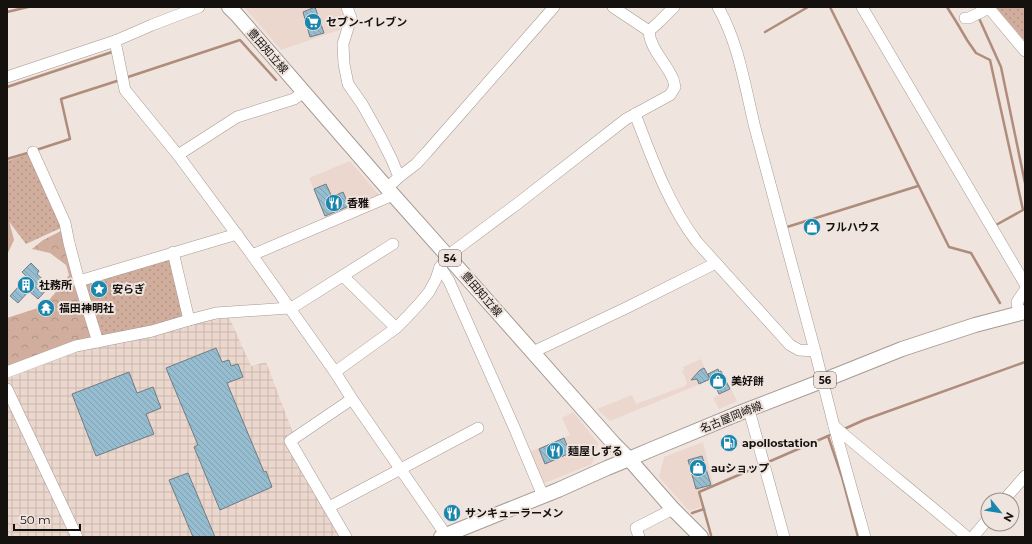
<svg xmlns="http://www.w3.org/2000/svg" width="1032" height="544" viewBox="0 0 1032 544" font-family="Montserrat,'Noto Sans JP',sans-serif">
<defs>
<pattern id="industrial-grid" width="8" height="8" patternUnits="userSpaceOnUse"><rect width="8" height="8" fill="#ebd7cd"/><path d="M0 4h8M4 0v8" fill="none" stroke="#c9b8af"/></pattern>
<pattern id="forest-crowns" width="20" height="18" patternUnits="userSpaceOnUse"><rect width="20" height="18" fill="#d0ad9d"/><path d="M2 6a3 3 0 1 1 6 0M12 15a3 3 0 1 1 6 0" fill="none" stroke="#b29486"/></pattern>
<pattern id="park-dots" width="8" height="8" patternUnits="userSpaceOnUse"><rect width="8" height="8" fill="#d0ad9d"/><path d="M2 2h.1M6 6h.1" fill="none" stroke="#b29486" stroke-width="1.8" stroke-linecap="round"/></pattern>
<pattern id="building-back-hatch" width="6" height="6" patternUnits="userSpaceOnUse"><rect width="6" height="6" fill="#95bccf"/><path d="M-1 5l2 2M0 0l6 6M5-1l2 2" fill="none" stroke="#80a1b1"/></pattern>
</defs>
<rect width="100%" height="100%" fill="#f0e4de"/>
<g fill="#ebd7cd">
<path d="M 244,7 L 345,7 L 348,18 L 345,28 L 281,50 Z"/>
<path d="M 350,161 L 380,196 L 326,220 L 309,178 Z"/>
<path d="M 701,359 L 707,374 L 718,369 L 719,371 L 721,370 L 737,401 L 719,409 L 713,398 L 719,395 L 716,388 L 714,388 L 710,380 L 610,421 L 597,409 L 632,395 L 636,404 L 685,386 L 687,382 L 682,371 L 684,370 L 683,367 Z"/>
<path d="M 573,412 L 598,443 L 592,464 L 542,484 L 529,452 L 570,435 L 562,418 Z"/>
<path d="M 703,442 L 713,484 L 697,491 L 701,507 L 689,511 L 659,477 L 664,457 Z"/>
</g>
<g fill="url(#industrial-grid)">
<path d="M 223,317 L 229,317 L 251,366 L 266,362 L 293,433 L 285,439 L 344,537 L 82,537 L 7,382 L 7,379 L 87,348 L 159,333 Z"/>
<path d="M 7,396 L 74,537 L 7,537 Z"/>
</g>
<g fill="url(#forest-crowns)">
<path d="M 7,218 L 9,221 L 14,240 L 7,255 Z"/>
<path d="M 61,231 L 76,285 L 93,337 L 7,368 L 7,318 L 44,306 L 65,281 L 69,275 L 66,265 L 50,253 L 32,249 L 43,240 Z"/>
</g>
<g fill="url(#park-dots)">
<path d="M 995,7 L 1025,7 L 1025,41 Z"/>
<path d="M 32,153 L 63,227 L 26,244 L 7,219 L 7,161 Z"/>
<path d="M 172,254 L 187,319 L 100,340 L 83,282 Z"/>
</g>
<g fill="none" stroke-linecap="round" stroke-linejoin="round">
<g stroke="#af8c7b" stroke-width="2.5">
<path d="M 830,7 L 949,247 L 971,253 L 1000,303"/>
<path d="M 947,7 L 957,23 L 967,40 L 976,53 L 990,60 L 1023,210 L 996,225"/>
<path d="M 7,12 L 28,7"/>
<path d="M 978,16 L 1001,67 L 1025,183"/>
<path d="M 765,32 L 808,7"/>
<path d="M 125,78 L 240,40 L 276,80"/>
<path d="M 7,87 L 112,52"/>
<path d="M 36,150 L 70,139 L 61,99 L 120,80"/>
<path d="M 7,159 L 31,152"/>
<path d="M 787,227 L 918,186"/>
<path d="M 844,429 L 864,420 L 1025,362"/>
<path d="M 832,434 L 828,436 L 842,477 L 858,537"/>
<path d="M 766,463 L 828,436"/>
<path d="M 692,513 L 704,509"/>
<path d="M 711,535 L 699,492 L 762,465"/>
</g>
</g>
<g fill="url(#building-back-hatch)" stroke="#717c82">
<path d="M 315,7 L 324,33 L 310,37 L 303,12 Z"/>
<path d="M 326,184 L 332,197 L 343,192 L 349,206 L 325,216 L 314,189 Z"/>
<path d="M 31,263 L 39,271 L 37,274 L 50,286 L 38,299 L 29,291 L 18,303 L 10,296 L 27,277 L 22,272 Z"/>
<path d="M 216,348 L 222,362 L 229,360 L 231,366 L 238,364 L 243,377 L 227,383 L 264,472 L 266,471 L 272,487 L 220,510 L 194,447 L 198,445 L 166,368 Z"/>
<path d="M 704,368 L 710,379 L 699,384 L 697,379 L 691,380 L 700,370 Z"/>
<path d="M 718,369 L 719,372 L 721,371 L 730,389 L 719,394 L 716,387 L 714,388 L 708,374 Z"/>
<path d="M 129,372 L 137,393 L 153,387 L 161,408 L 146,414 L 154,434 L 96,456 L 72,394 Z"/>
<path d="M 564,438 L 570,453 L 545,464 L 539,449 Z"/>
<path d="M 702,456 L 711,485 L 696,489 L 688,460 Z"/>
<path d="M 188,473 L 215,537 L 193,537 L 169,480 Z"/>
</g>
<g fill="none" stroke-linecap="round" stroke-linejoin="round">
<defs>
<g id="minor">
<path d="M 347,7 L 351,18 L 343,44 L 344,64 L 348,84 L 362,104 L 380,136 L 392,160 L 399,177 L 387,188"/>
<path d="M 613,7 L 649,31"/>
<path d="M 718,7 C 739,44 745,87 755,128 C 775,203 795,277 815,351 L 834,426 L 865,537"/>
<path d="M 862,7 L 1025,284"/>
<path d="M 965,18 L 969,18 L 989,8 L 1025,51"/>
<path d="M 649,31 L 659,22 L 674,7"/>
<path d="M 115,41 L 125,90 L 178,155 L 252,255 L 335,372 L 352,399 L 446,535"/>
<path d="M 7,77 L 115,41 L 152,25 L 199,7"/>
<path d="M 635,114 C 652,158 668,204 697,242 L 790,345 L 799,350 L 815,351"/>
<path d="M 33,152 L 65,223 L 69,243 L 79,281 L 237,234"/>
<path d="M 178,155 L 237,117 L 294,99 L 304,92"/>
<path d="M 399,177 L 416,164 L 427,152 L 554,7"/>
<path d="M 173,252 L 189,320"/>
<path d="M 252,255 L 393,195"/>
<path d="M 440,267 L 449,281 L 514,427 L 543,496"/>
<path d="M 343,276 L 396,328"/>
<path d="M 79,281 L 98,342"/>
<path d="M 290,309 L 393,244"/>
<path d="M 1019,314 L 1017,302 L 1025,290"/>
<path d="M 533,352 L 626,308 L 716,263"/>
<path d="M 7,372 L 76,346 L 152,331 L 189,320 L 216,313 L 289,308"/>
<path d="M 335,372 L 396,328 L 407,317 L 419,304 L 429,292 L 436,279 L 440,267 L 454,251 L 517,204 L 626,119 L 670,95 L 675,87 C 674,84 674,80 672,77 C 665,61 650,49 649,31"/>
<path d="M 7,389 L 77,537"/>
<path d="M 749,410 L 784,537"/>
<path d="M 834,426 C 878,464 923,499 967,537"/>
<path d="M 1004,500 L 1025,476"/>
<path d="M 329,507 L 478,428"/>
<path d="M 346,537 L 290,441 L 352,399"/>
<path d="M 639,537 L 636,528 L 673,509"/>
<path d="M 973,537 L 988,519"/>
</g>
<g id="major">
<path d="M 229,7 L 237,15 L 387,188 L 444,252 L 614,444 L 629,459 L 673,509 L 701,537"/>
<path d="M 441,537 L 488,518 L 558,490 L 607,468 L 629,459 L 650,450 L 742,412 L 822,381 L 902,349 L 975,325 L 1025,312"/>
</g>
</defs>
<use href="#minor" stroke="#a59a94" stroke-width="12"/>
<use href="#major" stroke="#a59a94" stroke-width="16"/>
<use href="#minor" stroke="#fff" stroke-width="11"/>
<use href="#major" stroke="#fff" stroke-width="14"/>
</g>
<defs>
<symbol id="supermarket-disc" viewBox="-11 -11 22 22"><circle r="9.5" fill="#1986ad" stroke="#f0e4de"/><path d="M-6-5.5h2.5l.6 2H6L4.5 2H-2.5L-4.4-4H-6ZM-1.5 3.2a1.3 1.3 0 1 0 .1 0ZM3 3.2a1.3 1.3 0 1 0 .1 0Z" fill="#fff"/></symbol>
<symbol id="restaurant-disc" viewBox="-11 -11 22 22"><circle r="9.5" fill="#1986ad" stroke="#f0e4de"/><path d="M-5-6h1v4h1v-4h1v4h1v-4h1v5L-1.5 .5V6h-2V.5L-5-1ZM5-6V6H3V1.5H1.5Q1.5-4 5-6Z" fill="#fff"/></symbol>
<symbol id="shop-disc" viewBox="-11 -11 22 22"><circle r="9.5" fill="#1986ad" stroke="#f0e4de"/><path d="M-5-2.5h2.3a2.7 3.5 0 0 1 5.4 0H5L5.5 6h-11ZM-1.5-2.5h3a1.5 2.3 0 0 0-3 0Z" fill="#fff"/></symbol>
<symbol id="building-disc" viewBox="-11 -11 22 22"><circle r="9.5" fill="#1986ad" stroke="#f0e4de"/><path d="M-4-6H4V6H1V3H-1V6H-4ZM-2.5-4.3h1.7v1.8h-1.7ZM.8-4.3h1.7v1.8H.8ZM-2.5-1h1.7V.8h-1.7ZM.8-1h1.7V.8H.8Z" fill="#fff"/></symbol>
<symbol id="sight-disc" viewBox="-11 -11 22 22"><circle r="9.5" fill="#1986ad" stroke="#f0e4de"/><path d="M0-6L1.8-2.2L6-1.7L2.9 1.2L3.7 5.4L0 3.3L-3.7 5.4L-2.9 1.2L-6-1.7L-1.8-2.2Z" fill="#fff"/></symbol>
<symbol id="temple-disc" viewBox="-11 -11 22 22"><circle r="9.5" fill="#1986ad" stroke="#f0e4de"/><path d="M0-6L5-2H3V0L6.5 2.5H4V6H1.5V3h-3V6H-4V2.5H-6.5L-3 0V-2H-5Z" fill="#fff"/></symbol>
<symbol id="fuel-disc" viewBox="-11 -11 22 22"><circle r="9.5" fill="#1986ad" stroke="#f0e4de"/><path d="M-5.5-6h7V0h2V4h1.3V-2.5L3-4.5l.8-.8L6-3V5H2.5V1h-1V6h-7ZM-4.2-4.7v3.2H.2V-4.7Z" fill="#fff"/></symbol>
</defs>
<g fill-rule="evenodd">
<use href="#supermarket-disc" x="303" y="12" width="20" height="20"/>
<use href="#restaurant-disc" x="324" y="193" width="20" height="20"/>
<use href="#shop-disc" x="802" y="217" width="20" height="20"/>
<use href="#building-disc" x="16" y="275" width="20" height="20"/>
<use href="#sight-disc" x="89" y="279" width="20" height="20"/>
<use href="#temple-disc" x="36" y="298" width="20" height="20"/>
<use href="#shop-disc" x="708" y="371" width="20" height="20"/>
<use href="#fuel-disc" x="719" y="433" width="20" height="20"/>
<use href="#restaurant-disc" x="545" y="441" width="20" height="20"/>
<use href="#shop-disc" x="688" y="458" width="20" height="20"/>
<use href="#restaurant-disc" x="442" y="503" width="20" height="20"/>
</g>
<g text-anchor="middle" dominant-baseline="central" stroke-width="4" stroke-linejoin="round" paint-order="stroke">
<g fill="#f0e4de" stroke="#57504d" stroke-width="1">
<rect x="439" y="250" width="22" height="16" rx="3"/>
<rect x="814" y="372" width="22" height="16" rx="3"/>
</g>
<g font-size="10" font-weight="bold" fill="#15110f">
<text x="450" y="258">54</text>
<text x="825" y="380">56</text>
</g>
<g font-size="11" font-weight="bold" fill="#15110f" stroke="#f0e4de" text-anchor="start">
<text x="326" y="22">セブン-イレブン</text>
<text x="347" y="203">香雅</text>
<text x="825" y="227">フルハウス</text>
<text x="39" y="285">社務所</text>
<text x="112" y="289">安らぎ</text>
<text x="59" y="308">福田神明社</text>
<text x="731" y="381">美好餅</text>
<text x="742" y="443">apollostation</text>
<text x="568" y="451">麺屋しずる</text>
<text x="711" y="468">auショップ</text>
<text x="465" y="513">サンキューラーメン</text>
</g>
<g font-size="11" fill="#15110f" stroke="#f0e4de">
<text transform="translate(268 51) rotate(49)">豊田知立線</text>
<text transform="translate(482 294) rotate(49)">豊田知立線</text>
<text transform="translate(731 417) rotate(-22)">名古屋岡崎線</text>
</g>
</g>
<rect width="1032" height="544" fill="none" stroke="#15110f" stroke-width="16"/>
<g transform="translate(1000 512) rotate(120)"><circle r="19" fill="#f0e4de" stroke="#98908b"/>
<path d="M0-3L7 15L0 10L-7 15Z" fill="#1986ad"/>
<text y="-6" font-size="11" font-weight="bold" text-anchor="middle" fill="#15110f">N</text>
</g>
<path d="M14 524v6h66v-6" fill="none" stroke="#15110f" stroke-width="2"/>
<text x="20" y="524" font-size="12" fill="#15110f" stroke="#f0e4de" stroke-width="3" paint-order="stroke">50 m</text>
</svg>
